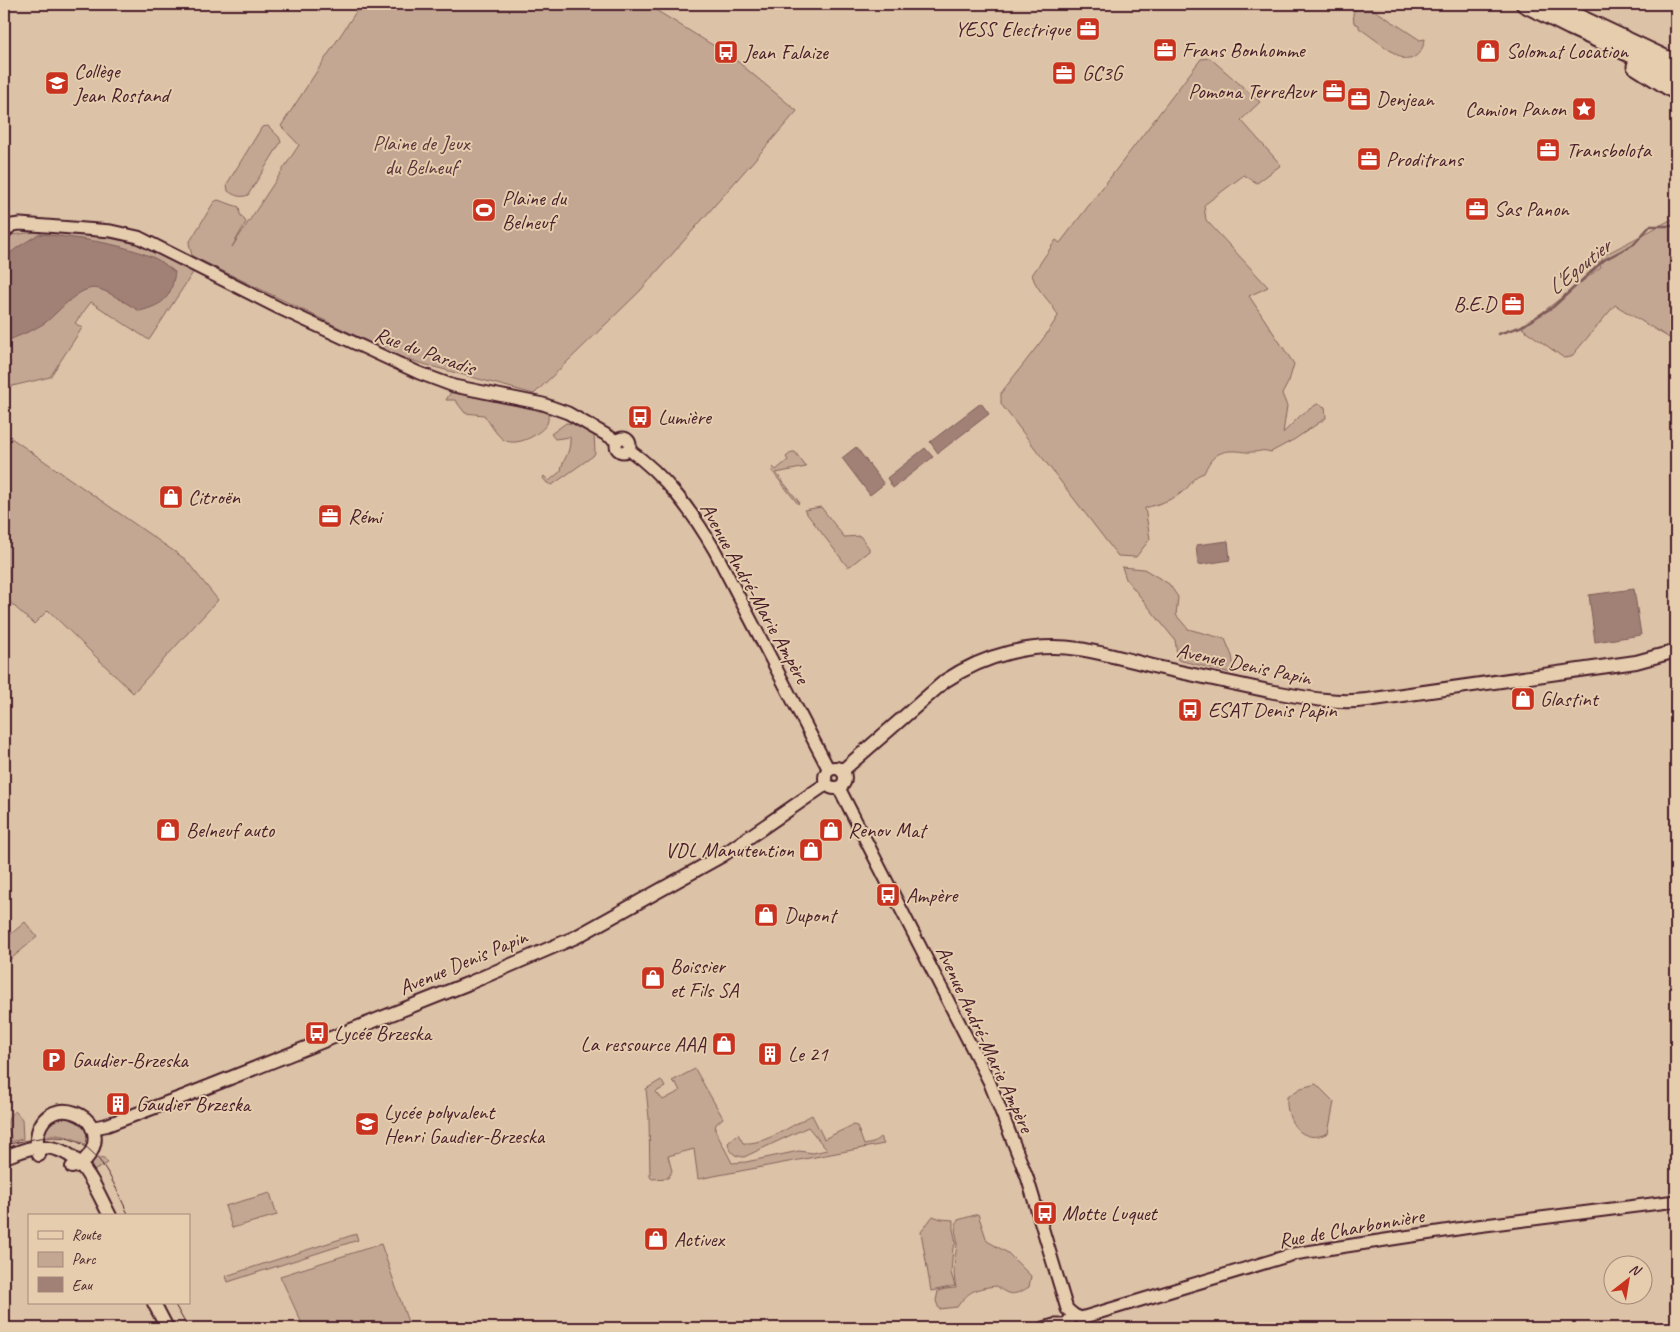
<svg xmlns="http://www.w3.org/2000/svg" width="1680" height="1332" viewBox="0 0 1680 1332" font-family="Caveat,sans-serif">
<rect width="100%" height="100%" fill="#dcc2a6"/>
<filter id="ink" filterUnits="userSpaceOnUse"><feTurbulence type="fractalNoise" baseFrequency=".02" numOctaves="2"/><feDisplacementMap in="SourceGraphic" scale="10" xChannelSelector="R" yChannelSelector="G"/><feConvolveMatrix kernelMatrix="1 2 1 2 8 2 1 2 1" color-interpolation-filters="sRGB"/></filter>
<g filter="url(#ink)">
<g fill="#c3a792" stroke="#86635e">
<path d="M 361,4 L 646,4 L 732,57 L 797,111 L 640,291 L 534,394 L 427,365 L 398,356 L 192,256 L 189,243 L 214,202 L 218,200 L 239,207 L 240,214 L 246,222 L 232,247 L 299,145 L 281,126 Z"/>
<path d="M 1367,5 L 1420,40 L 1425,39 C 1424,48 1416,61 1405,59 C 1396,56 1368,34 1359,28 L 1359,25 L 1354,23 L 1353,13 L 1356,9 Z"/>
<path d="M 1210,58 L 1260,102 L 1241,120 L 1281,165 L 1257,183 L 1244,175 L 1204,205 L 1206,220 L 1268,287 L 1249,296 L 1294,364 L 1289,381 L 1282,394 L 1287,406 L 1283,433 L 1301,415 L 1317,404 L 1325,407 L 1326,418 L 1295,439 L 1271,452 C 1261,449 1261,452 1252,452 C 1247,453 1242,451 1237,451 C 1218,450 1211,457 1204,473 C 1192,477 1194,481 1186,489 C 1176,499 1159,504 1145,508 L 1150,539 L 1136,557 L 1118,556 L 1001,404 L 1001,393 L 1046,335 L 1058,316 C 1051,300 1037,292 1032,275 L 1056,240 L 1060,243 L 1201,59 Z"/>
<path d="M 268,126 L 279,137 L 281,142 L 248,195 C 241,198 235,196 228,191 L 227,184 L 262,127 Z"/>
<path d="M 1676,217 L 1676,342 L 1615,305 L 1571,357 L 1564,358 L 1522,328 L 1601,267 L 1597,259 Z"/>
<path d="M 43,231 C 74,234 108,235 138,245 C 158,252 176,262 194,271 L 149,340 L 91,302 L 75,323 L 82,328 L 50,377 L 4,388 L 4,243 L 12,235 Z"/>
<path d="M 451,392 C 479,400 515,399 542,412 L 543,411 L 548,413 C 548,417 549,421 546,425 C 539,435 517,447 504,440 C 496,435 490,423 484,415 L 465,413 L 455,400 L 446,400 Z"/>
<path d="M 566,423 L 576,424 L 594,433 L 595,453 L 593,456 L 552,485 L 547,483 L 543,478 L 544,476 L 549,481 L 561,471 C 562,459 571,455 570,437 L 555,439 L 551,434 Z"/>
<path d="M 4,433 L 185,559 L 218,600 L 133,693 L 48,610 L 34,624 L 4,597 Z"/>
<path d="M 792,452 L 795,452 L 806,467 L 776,473 L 799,502 L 798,504 L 772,471 L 773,467 L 776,470 L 788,460 L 786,457 Z"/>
<path d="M 821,507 L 844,537 L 860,536 L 869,548 L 869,551 L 850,566 L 847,566 L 804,510 Z"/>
<path d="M 1122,567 L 1144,569 L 1169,584 L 1178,597 L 1176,615 L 1188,629 L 1225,639 L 1232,656 L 1235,674 L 1178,660 L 1175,640 L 1126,579 Z"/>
<path d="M 25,922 L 37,937 L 6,963 L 4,960 L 4,940 Z"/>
<path d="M 695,1069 L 723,1118 L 716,1124 L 715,1130 L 732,1163 L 746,1162 L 799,1151 L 813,1153 L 827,1150 L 808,1127 L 744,1157 C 733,1156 731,1153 728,1143 L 738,1134 L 743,1143 C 765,1145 792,1125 812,1115 L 824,1139 L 853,1125 L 857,1126 L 864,1145 L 873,1143 L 880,1137 L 884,1144 L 698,1179 L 694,1149 L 668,1156 L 672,1171 L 668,1178 L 652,1179 L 650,1177 L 649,1118 L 646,1089 L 661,1080 L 665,1087 L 656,1092 L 663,1100 L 680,1091 L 676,1083 L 674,1083 L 672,1081 Z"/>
<path d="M 1316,1084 L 1334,1102 L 1328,1133 C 1302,1146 1285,1121 1287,1097 L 1301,1088 Z"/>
<path d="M 15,1111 L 22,1119 L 23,1139 L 4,1143 L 4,1141 L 11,1139 C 9,1128 4,1118 15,1111 Z"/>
<path d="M 63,1116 C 81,1119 90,1125 88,1146 C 73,1137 60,1133 42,1136 C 46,1125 52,1119 63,1116 Z"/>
<path d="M 98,1157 L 104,1158 L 108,1163 L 90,1173 L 89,1167 L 90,1163 Z"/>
<path d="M 270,1193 L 277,1215 L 232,1228 L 225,1206 Z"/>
<path d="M 978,1214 L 987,1241 L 1008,1253 L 1031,1276 L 1029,1287 C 1016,1295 1009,1297 997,1286 C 977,1288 969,1290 957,1307 L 939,1309 L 936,1301 L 938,1291 L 945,1289 L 956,1288 C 952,1269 955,1262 957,1244 C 958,1233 952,1233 958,1220 Z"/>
<path d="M 933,1216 L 941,1219 L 953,1220 L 953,1229 L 956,1243 L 953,1248 L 951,1273 L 955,1286 L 931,1291 L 921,1232 Z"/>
<path d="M 356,1234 L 358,1240 L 228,1282 L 226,1276 Z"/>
<path d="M 381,1244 L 410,1328 L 304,1328 L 280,1276 Z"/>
</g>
<g fill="#a18176" stroke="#7e5a58">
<path d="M 39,234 C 76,238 117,242 152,257 C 160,260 168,267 175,272 C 171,298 165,304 140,311 C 128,305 112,293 99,289 C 81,283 59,312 46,322 C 33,331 18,336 4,342 L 4,258 L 18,247 Z"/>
<path d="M 981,403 L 989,414 L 938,453 L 930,442 Z"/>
<path d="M 856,447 L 884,484 L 870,495 L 842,458 Z"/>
<path d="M 925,448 L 933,457 L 893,488 L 887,478 Z"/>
<path d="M 1228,541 L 1230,560 L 1198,565 L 1196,545 Z"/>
<path d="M 1634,589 L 1641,635 L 1595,642 L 1589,595 Z"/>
</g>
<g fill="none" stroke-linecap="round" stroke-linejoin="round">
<path stroke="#7e5a58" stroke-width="2.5" d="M 1498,334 L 1520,327 L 1553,307 L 1604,260 L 1634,244 L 1650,226 L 1676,226"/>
<defs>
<g id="tertiary">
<path d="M 4,233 L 12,225 L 20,224 L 111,231 L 138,237 L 279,308 L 419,373 L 454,386 L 543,404 L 568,413 L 617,441"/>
<circle cx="623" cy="445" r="7"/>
<path d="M 628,449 C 666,476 692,511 715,551 L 829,770"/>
<path d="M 839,788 L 989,1081 L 1027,1177 L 1067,1309 L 1074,1315 L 1081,1318 L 1294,1254 L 1477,1226 L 1676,1201"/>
<path d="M 1044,1328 L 1054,1325 L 1065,1325 L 1074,1315"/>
</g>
<g id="secondary">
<circle cx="835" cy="778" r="10"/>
<path d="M 842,771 L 945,681 C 984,655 1032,642 1079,649 C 1105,653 1132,661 1157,667 C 1194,675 1232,683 1269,691 C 1302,697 1334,704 1367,700 L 1636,662 L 1676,651"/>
<path d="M 92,1128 L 107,1125 L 185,1096 L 467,984 L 576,937 L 723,855 L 826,784"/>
<path d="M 39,1155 C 36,1147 36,1141 38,1132 C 49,1092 108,1115 92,1150 C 88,1158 81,1165 72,1167"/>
<path d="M 4,1157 C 14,1154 26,1148 38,1147 C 81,1145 93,1184 110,1216"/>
<path d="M 154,1303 L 167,1328"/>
</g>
<g id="trunk">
<path d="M 1524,4 L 1570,27 L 1676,75"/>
<path d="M 1551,4 L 1676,63"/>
<path d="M 1635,66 L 1676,92"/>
</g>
</defs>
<use href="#tertiary" stroke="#4a1f2b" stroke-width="15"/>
<use href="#secondary" stroke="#4a1f2b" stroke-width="16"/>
<use href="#trunk" stroke="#4a1f2b" stroke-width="19"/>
<use href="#tertiary" stroke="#e5cdae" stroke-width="11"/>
<use href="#secondary" stroke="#e5cdae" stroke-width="12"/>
<use href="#trunk" stroke="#e5cdae" stroke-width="15"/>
<g stroke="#4a1f2b" stroke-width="1">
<path d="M 4,1145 C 20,1142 37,1137 54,1137 C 98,1136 113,1183 129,1216"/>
<path d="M 174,1303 L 188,1328"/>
</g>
</g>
</g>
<defs>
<symbol id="office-square" viewBox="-11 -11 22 22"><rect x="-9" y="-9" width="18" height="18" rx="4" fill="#c8321e" stroke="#e5cdae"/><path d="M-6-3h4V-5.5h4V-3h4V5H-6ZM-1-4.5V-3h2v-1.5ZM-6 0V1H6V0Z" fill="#fff"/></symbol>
<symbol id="shop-square" viewBox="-11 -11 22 22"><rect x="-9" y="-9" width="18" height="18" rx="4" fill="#c8321e" stroke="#e5cdae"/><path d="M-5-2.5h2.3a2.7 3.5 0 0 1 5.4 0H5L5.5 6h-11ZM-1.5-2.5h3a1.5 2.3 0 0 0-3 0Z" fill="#fff"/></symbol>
<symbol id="bus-square" viewBox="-11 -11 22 22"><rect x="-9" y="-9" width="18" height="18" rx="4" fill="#c8321e" stroke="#e5cdae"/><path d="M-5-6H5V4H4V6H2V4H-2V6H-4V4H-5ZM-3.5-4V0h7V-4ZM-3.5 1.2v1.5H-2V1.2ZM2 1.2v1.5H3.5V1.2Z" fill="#fff"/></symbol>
<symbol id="school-square" viewBox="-11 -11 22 22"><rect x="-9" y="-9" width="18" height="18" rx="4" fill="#c8321e" stroke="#e5cdae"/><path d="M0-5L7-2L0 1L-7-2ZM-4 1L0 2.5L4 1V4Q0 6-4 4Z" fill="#fff"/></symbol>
<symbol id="sight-square" viewBox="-11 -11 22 22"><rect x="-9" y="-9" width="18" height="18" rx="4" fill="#c8321e" stroke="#e5cdae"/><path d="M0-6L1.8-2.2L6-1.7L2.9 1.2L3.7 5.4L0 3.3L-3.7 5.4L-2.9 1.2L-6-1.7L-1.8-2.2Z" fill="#fff"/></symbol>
<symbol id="stadium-square" viewBox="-11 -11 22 22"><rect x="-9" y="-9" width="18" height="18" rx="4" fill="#c8321e" stroke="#e5cdae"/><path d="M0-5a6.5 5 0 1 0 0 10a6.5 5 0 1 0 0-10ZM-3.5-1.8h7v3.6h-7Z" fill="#fff"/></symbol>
<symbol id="building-square" viewBox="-11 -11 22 22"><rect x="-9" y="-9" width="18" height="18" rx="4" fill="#c8321e" stroke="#e5cdae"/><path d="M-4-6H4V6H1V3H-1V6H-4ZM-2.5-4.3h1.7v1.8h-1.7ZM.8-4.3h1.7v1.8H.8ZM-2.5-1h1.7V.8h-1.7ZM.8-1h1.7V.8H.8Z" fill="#fff"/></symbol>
<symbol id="parking-square" viewBox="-11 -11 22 22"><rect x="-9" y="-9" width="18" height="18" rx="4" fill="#c8321e" stroke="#e5cdae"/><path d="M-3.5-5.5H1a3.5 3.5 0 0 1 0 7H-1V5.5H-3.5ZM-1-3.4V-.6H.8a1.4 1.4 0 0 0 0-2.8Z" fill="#fff"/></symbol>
</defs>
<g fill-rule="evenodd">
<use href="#office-square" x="1074" y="15" width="28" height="28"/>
<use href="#office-square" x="1151" y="36" width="28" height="28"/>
<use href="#shop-square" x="1474" y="37" width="28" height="28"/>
<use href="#bus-square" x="712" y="38" width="28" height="28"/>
<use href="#office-square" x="1050" y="59" width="28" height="28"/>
<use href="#school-square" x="43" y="69" width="28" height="28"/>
<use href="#office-square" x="1320" y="77" width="28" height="28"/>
<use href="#office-square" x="1345" y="85" width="28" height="28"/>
<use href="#sight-square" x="1570" y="95" width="28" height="28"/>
<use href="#office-square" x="1534" y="136" width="28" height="28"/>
<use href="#office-square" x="1355" y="145" width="28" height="28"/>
<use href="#office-square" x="1463" y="195" width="28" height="28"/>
<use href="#stadium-square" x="470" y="196" width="28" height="28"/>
<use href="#office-square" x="1499" y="290" width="28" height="28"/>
<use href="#bus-square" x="626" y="403" width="28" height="28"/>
<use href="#shop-square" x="157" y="483" width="28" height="28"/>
<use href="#office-square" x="316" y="502" width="28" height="28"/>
<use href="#shop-square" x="1509" y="685" width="28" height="28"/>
<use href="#bus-square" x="1176" y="696" width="28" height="28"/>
<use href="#shop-square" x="154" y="816" width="28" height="28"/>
<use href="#shop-square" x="817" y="816" width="28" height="28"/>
<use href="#shop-square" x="797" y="836" width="28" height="28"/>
<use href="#bus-square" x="874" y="881" width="28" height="28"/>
<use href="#shop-square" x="752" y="901" width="28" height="28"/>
<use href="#shop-square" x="639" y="964" width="28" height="28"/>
<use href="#bus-square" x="303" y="1019" width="28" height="28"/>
<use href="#shop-square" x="710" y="1030" width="28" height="28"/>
<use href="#building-square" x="756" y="1040" width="28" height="28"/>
<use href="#parking-square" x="40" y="1046" width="28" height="28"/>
<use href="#building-square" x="104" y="1090" width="28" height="28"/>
<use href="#school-square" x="353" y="1110" width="28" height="28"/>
<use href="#bus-square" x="1031" y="1199" width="28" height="28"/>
<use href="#shop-square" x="642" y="1225" width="28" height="28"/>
</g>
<g text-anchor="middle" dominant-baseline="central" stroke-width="4" stroke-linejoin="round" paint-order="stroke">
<g font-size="21" fill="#4a1f2b" stroke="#e5cdae" text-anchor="start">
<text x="1070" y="29" text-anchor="end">YESS Electrique</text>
<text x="1182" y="50">Frans Bonhomme</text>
<text x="1506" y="51">Solomat Location</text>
<text x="744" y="52">Jean Falaize</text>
<text x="74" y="71">Collège<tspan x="74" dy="24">Jean Rostand</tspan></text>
<text x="1082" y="73">GC3G</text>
<text x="1316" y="91" text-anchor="end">Pomona TerreAzur</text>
<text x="1376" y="99">Denjean</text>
<text x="1566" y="109" text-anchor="end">Camion Panon</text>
<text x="1566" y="150">Transbolota</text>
<text x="1386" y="159">Proditrans</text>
<text x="502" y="198">Plaine du<tspan x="502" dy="24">Belneuf</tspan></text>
<text x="1494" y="209">Sas Panon</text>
<text x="1496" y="304" text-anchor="end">B.E.D</text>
<text x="658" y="417">Lumière</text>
<text x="188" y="497">Citroën</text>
<text x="348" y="516">Rémi</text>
<text x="1540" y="699">Glastint</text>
<text x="1208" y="710">ESAT Denis Papin</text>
<text x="186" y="830">Belneuf auto</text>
<text x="848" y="830">Renov Mat</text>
<text x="794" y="850" text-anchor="end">VDL Manutention</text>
<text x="906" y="895">Ampère</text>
<text x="784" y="915">Dupont</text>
<text x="670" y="966">Boissier<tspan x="670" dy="24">et Fils SA</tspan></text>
<text x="334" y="1033">Lycée Brzeska</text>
<text x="706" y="1044" text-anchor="end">La ressource AAA</text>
<text x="788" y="1054">Le 21</text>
<text x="72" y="1060">Gaudier-Brzeska</text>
<text x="136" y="1104">Gaudier Brzeska</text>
<text x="384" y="1112">Lycée polyvalent<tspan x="384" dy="24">Henri Gaudier-Brzeska</tspan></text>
<text x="1062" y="1213">Motte Luquet</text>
<text x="674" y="1239">Activex</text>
</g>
<g font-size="21" fill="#5c333a" stroke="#e5cdae">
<text x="421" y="143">Plaine de Jeux<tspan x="421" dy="24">du Belneuf</tspan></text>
</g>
<g font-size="21" fill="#4a1f2b" stroke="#e5cdae">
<text transform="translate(425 351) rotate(20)">Rue du Paradis</text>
<text transform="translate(755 593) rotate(61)">Avenue André-Marie Ampère</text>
<text transform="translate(1244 664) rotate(12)">Avenue Denis Papin</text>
<text transform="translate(463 962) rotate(-23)">Avenue Denis Papin</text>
<text transform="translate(985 1039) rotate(65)">Avenue André-Marie Ampère</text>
<text transform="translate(1351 1228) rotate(-10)">Rue de Charbonnière</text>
</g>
<g font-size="22" font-style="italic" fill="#5b333a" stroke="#e5cdae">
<text transform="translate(1579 267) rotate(-39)">L'Egoutier</text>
</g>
</g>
<rect width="1680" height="1332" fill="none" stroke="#e5cdae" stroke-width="20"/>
<rect x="10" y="10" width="1660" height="1312" fill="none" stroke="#4a1f2b" stroke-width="2" filter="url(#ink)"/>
<rect x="28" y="1214" width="162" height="90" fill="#e5cdae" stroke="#a7877a"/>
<rect x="38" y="1231" width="25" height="8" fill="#e5cdae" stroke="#a7877a"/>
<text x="72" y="1240" font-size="15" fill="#4a1f2b">Route</text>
<rect x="38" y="1252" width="25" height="15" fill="#c3a792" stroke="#a7877a"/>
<text x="72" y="1264" font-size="15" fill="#4a1f2b">Parc</text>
<rect x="38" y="1277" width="25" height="15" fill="#a18176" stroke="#a7877a"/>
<text x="72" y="1290" font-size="15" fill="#4a1f2b">Eau</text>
<g transform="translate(1628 1280) rotate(31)"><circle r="24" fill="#e5cdae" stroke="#a7877a"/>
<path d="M0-4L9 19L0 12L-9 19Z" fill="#c8321e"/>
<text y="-8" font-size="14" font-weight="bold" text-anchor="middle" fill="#4a1f2b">N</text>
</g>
</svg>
